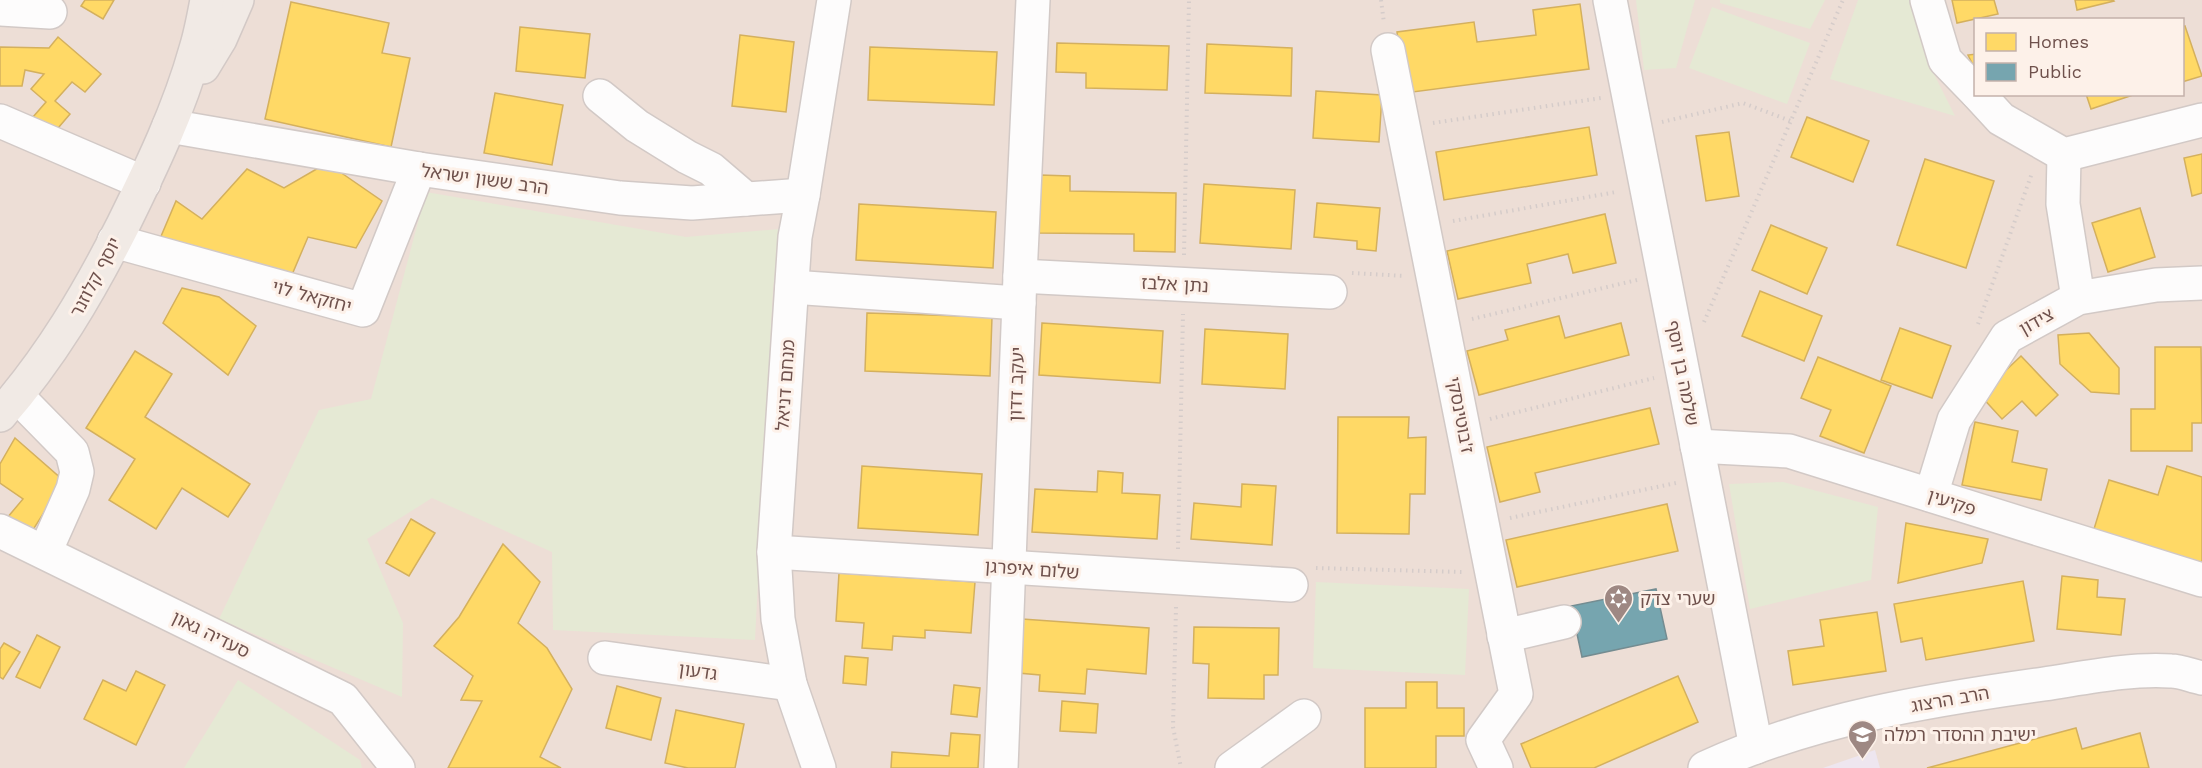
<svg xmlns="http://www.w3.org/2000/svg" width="2202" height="768" viewBox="0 0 2202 768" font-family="'Work Sans','Noto Sans Hebrew',sans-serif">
<rect width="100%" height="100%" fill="#f4ede8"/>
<path fill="#edded6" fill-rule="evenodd" d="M 0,0 L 2202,0 L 2202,768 L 0,768 ZM 1976,20 L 2182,20 L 2182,94 L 1976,94 Z"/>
<path fill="#eee6ef" d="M 1875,750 L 1880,768 L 1823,768 Z"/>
<g fill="#e5e9d4">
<path d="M 1636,0 L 1695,0 L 1676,68 L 1644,70 Z"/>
<path d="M 1720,0 L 1825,0 L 1810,29 L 1720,3 Z"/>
<path d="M 1858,0 L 1913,0 L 1926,58 L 1955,116 L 1830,79 Z"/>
<path d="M 1712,7 L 1810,43 L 1787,104 L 1689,68 Z"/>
<path d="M 426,192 L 686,237 L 780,229 L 773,290 L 755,640 L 553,630 L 552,552 L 432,498 L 367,539 L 403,623 L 402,697 L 219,619 L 319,410 L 371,399 Z"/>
<path d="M 1783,482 L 1878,507 L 1871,580 L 1750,609 L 1729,484 Z"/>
<path d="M 1316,582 L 1469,589 L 1465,675 L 1313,668 Z"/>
<path d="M 238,680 L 360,760 L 362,768 L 184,768 Z"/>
</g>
<g fill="#ffd966" stroke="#d4b05e" stroke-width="1.5">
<path d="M 85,0 L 114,0 L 103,19 L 81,6 Z"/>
<path d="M 1952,0 L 1994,0 L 1998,14 L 1957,23 Z"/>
<path d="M 2075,0 L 2113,0 L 2114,1 L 2077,10 Z"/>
<path d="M 291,2 L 389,23 L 382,53 L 410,58 L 391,147 L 265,119 Z"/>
<path d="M 1580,4 L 1589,69 L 1405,93 L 1397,32 L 1474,22 L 1477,42 L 1536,35 L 1533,10 Z"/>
<path d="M 2185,26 L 2202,76 L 2182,82 L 2182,27 Z"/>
<path d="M 520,27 L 590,34 L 585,78 L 516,71 Z"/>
<path d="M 740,35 L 794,42 L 786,112 L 732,106 Z"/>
<path d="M 58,37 L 101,74 L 85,92 L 72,82 L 55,101 L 70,114 L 53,134 L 33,117 L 46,102 L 31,89 L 44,74 L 25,70 L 22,86 L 0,86 L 0,47 L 49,48 Z"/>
<path d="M 1057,43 L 1169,46 L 1167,90 L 1086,88 L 1086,73 L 1056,72 Z"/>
<path d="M 1207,44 L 1292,48 L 1291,96 L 1205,93 Z"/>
<path d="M 870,47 L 997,52 L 994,105 L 868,100 Z"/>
<path d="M 1976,54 L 1976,71 L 1968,55 Z"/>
<path d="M 1316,91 L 1382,95 L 1379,142 L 1313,138 Z"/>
<path d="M 495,93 L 563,105 L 552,165 L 484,153 Z"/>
<path d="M 2086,94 L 2136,94 L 2091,109 Z"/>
<path d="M 1807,117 L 1869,141 L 1853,182 L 1791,157 Z"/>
<path d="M 1589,127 L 1597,175 L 1444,200 L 1436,152 Z"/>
<path d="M 1729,132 L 1739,196 L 1706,201 L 1696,136 Z"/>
<path d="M 2202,154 L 2202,193 L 2192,196 L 2184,158 Z"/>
<path d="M 1925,159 L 1994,181 L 1966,268 L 1897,245 Z"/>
<path d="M 327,163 L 382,201 L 356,248 L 308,237 L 291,277 L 159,241 L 176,201 L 202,219 L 247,169 L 284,188 Z"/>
<path d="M 1040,175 L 1070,176 L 1070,191 L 1176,193 L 1175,252 L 1134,251 L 1134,234 L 1039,233 Z"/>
<path d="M 1204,184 L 1295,190 L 1291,249 L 1200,243 Z"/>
<path d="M 1317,203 L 1380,208 L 1376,251 L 1357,249 L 1357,241 L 1314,237 Z"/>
<path d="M 859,204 L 996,212 L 993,268 L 856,260 Z"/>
<path d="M 2140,208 L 2155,257 L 2108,272 L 2092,223 Z"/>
<path d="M 1605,214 L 1616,263 L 1573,273 L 1568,254 L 1527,264 L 1531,283 L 1458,299 L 1447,251 Z"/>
<path d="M 1771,225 L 1827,248 L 1807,294 L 1752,270 Z"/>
<path d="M 182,288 L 219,297 L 256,326 L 228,375 L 163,323 Z"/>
<path d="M 1760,291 L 1822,316 L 1804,361 L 1742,336 Z"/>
<path d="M 867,313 L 992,317 L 990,376 L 865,371 Z"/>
<path d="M 1559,316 L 1565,338 L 1621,323 L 1629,355 L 1479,395 L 1467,351 L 1508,340 L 1505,330 Z"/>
<path d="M 1042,323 L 1163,331 L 1160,383 L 1039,375 Z"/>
<path d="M 1900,328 L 1951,346 L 1932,398 L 1881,380 Z"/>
<path d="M 1205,329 L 1288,334 L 1285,389 L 1202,384 Z"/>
<path d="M 2089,333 L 2119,368 L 2119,394 L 2091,392 L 2060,364 L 2058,335 Z"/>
<path d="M 2155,347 L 2201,347 L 2202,423 L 2192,423 L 2192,451 L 2131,451 L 2131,409 L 2155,409 Z"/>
<path d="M 135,351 L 172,374 L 145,417 L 250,484 L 228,517 L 182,488 L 156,529 L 109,500 L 135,459 L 86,428 Z"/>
<path d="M 2021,356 L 2058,395 L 2036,416 L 2022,401 L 2002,419 L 1980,395 Z"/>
<path d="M 1818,357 L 1891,386 L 1864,453 L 1820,436 L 1831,410 L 1801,398 Z"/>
<path d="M 1650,408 L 1659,444 L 1535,473 L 1540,492 L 1500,502 L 1487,447 Z"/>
<path d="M 1338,417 L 1409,417 L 1408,438 L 1426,437 L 1425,494 L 1410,494 L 1409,534 L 1337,533 Z"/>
<path d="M 1975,422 L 2018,431 L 2012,462 L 2047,469 L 2041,500 L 1962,485 Z"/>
<path d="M 15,438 L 64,481 L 29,536 L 7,518 L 23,499 L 0,483 L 0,464 Z"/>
<path d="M 862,466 L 982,474 L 978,535 L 858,528 Z"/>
<path d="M 2167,466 L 2202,477 L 2202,563 L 2094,529 L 2109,480 L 2158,495 Z"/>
<path d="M 1098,471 L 1123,473 L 1122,493 L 1160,495 L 1157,539 L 1032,532 L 1035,489 L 1097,492 Z"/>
<path d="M 1242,484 L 1276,486 L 1272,545 L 1191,539 L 1194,503 L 1241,507 Z"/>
<path d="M 1667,504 L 1678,551 L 1517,587 L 1506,540 Z"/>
<path d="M 411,519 L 435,533 L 409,576 L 386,563 Z"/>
<path d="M 1906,523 L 1988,539 L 1982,563 L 1898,583 Z"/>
<path d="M 503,544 L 540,582 L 518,623 L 547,648 L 572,689 L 540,757 L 561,768 L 448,768 L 482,701 L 461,700 L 473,676 L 434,646 L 459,617 Z"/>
<path d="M 839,573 L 975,582 L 971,633 L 925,630 L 925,638 L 893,636 L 892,650 L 862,648 L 864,623 L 836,621 Z"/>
<path d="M 2062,576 L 2098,580 L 2097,597 L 2125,599 L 2121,635 L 2057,629 Z"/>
<path d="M 2023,581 L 2034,641 L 1926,660 L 1922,638 L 1901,642 L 1894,604 Z"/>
<path d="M 1877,612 L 1886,671 L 1793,685 L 1788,651 L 1824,646 L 1820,620 Z"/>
<path d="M 1022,619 L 1149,628 L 1146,674 L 1087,669 L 1085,694 L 1039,691 L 1040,675 L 1018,673 Z"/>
<path d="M 1194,627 L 1279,628 L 1278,675 L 1264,675 L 1264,699 L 1208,698 L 1209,664 L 1193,663 Z"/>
<path d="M 37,635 L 60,647 L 40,688 L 16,677 Z"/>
<path d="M 4,643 L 20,652 L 3,679 L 0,677 L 0,649 Z"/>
<path d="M 845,656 L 868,658 L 866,685 L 843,683 Z"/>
<path d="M 136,671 L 165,685 L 136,745 L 84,719 L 103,680 L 126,691 Z"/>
<path d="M 1678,676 L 1698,722 L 1594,768 L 1531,768 L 1521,744 Z"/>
<path d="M 1406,682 L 1437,682 L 1437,708 L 1464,708 L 1464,736 L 1436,736 L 1436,768 L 1365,768 L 1365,708 L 1406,708 Z"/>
<path d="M 954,685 L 980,688 L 977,717 L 951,714 Z"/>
<path d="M 617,686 L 661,698 L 651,740 L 606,728 Z"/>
<path d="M 1062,701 L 1098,704 L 1096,733 L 1060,731 Z"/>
<path d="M 676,710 L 744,724 L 735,768 L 688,768 L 665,763 Z"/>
<path d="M 2076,728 L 2082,749 L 2140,733 L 2149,768 L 1927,768 Z"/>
<path d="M 951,733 L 980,735 L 978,768 L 891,768 L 892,752 L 949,756 Z"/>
</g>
<path fill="#76a5af" stroke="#748c91" stroke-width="1.5" d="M 1656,589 L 1667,639 L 1582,657 L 1571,606 Z"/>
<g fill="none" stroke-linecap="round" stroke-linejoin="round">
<defs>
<g id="minor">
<path d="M 1610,0 L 1756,747"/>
<path d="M 1927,0 L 1945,60 L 1976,92"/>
<path d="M 0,9 L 50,12"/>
<path d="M 1388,50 L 1516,694 L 1483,740 L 1496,768"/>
<path d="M 1978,94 L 2001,119 L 2064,155 L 2202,120"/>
<path d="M 600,96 L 637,126 L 687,157 L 711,169 L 746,199"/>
<path d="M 0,121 L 144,183"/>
<path d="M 169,126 L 419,169 L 620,198 L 692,203 L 803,195"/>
<path d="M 2064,155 L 2063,204 L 2078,298"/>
<path d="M 114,241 L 363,310 L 419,169"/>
<path d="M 1020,276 L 1330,292"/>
<path d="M 792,287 L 1019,303"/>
<path d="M 17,396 L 72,452 L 77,472 L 73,489 L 45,552"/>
<path d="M 1697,446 L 1789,451 L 2202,580"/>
<path d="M 1931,495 L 1954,420 L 2007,337 L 2078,298 L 2156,285 L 2202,283"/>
<path d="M 0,531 L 343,699 L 398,768"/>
<path d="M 774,552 L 1291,585"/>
<path d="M 1504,636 L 1564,622"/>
<path d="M 605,658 L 790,684"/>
<path d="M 819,768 L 790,684 L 778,619 L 774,552 L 795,237 L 803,195 L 834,0"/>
<path d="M 1001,768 L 1020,276 L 1033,0"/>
<path d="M 1232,768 L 1304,716"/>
<path d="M 1705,768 C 1811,719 1929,700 2044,684 C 2084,678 2131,668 2171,671 C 2181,671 2192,676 2202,678"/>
</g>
<g id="major">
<path d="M 203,67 L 220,39 L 237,0"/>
<path d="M 0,415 C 51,357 88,294 123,225 C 151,168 179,110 196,49 C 201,33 204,16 207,0"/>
</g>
</defs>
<use href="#minor" stroke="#d2c9c6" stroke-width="36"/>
<use href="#major" stroke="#d3c9c6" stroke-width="36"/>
<g stroke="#d5ccca" stroke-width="4" stroke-dasharray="1.5 4.5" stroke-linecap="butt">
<path d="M 1381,0 L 1384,23"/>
<path d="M 1662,122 L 1743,103 L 1791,121"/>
<path d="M 1433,123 L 1601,98"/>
<path d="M 1453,221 L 1616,192"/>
<path d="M 1184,255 L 1189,0"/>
<path d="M 1352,273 L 1405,276"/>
<path d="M 1472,319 L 1637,280"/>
<path d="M 1704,322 L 1843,0"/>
<path d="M 1978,324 L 2032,173"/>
<path d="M 1490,419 L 1654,378"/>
<path d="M 1510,518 L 1676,483"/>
<path d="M 1178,549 L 1183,314"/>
<path d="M 1316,568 L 1462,572"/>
<path d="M 1176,607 L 1173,727 L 1181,768"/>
</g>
<use href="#minor" stroke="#fdfcfc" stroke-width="33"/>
<use href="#major" stroke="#f1eae5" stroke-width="33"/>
</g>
<defs>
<symbol id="synagogue-pin" viewBox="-11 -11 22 30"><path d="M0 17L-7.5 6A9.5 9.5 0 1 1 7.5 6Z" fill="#9e8883" stroke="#fdf1e9"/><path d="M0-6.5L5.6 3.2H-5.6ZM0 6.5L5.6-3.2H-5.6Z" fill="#fff"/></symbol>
<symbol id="school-pin" viewBox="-11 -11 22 30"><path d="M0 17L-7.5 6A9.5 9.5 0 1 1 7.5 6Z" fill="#9e8883" stroke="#fdf1e9"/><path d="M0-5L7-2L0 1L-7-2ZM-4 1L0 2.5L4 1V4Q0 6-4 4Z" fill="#fff"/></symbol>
</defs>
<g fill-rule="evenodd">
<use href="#synagogue-pin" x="1602" y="582" width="33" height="45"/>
<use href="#school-pin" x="1846" y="718" width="33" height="45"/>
</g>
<g text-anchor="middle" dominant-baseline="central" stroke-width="6" stroke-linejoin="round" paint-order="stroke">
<g font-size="18" fill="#6f514c" stroke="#fdf1e9">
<text transform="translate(485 179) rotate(8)">הרב ששון ישראל</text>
<text transform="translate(95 277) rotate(-62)">יוסף קלוזנר</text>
<text transform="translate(1175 284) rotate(3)">נתן אלבז</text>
<text transform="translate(312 296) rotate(15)">יחזקאל לוי</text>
<text transform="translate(2036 321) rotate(-29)">צידון</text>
<text transform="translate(1683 373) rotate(79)">שלמה בן יוסף</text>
<text transform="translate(1016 384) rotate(-88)">יעקב דדון</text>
<text transform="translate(785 385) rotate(-86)">מנחם דניאל</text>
<text transform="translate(1461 415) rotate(79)">ז'בוטינסקי</text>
<text transform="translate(1952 502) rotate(18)">פקיעין</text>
<text transform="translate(1032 569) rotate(4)">שלום איפרגן</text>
<text transform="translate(211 634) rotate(26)">סעדיה גאון</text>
<text transform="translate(698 671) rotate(8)">גדעון</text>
<text transform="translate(1950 699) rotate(-10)">הרב הרצוג</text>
</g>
<g font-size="18" fill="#6f514c" stroke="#fdf1e9" text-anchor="start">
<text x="1640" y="598">שערי צדק</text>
<text x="1884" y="734">ישיבת ההסדר רמלה</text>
</g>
</g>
<rect x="1974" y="18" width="210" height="78" fill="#fdf1e9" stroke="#c4b1aa" stroke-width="1.5"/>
<rect x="1986" y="33" width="30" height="18" fill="#ffd966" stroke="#c4b1aa" stroke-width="1.5"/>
<text x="2028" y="48" font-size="18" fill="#6f514c">Homes</text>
<rect x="1986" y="63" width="30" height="18" fill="#76a5af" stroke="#c4b1aa" stroke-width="1.5"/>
<text x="2028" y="78" font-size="18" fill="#6f514c">Public</text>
</svg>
